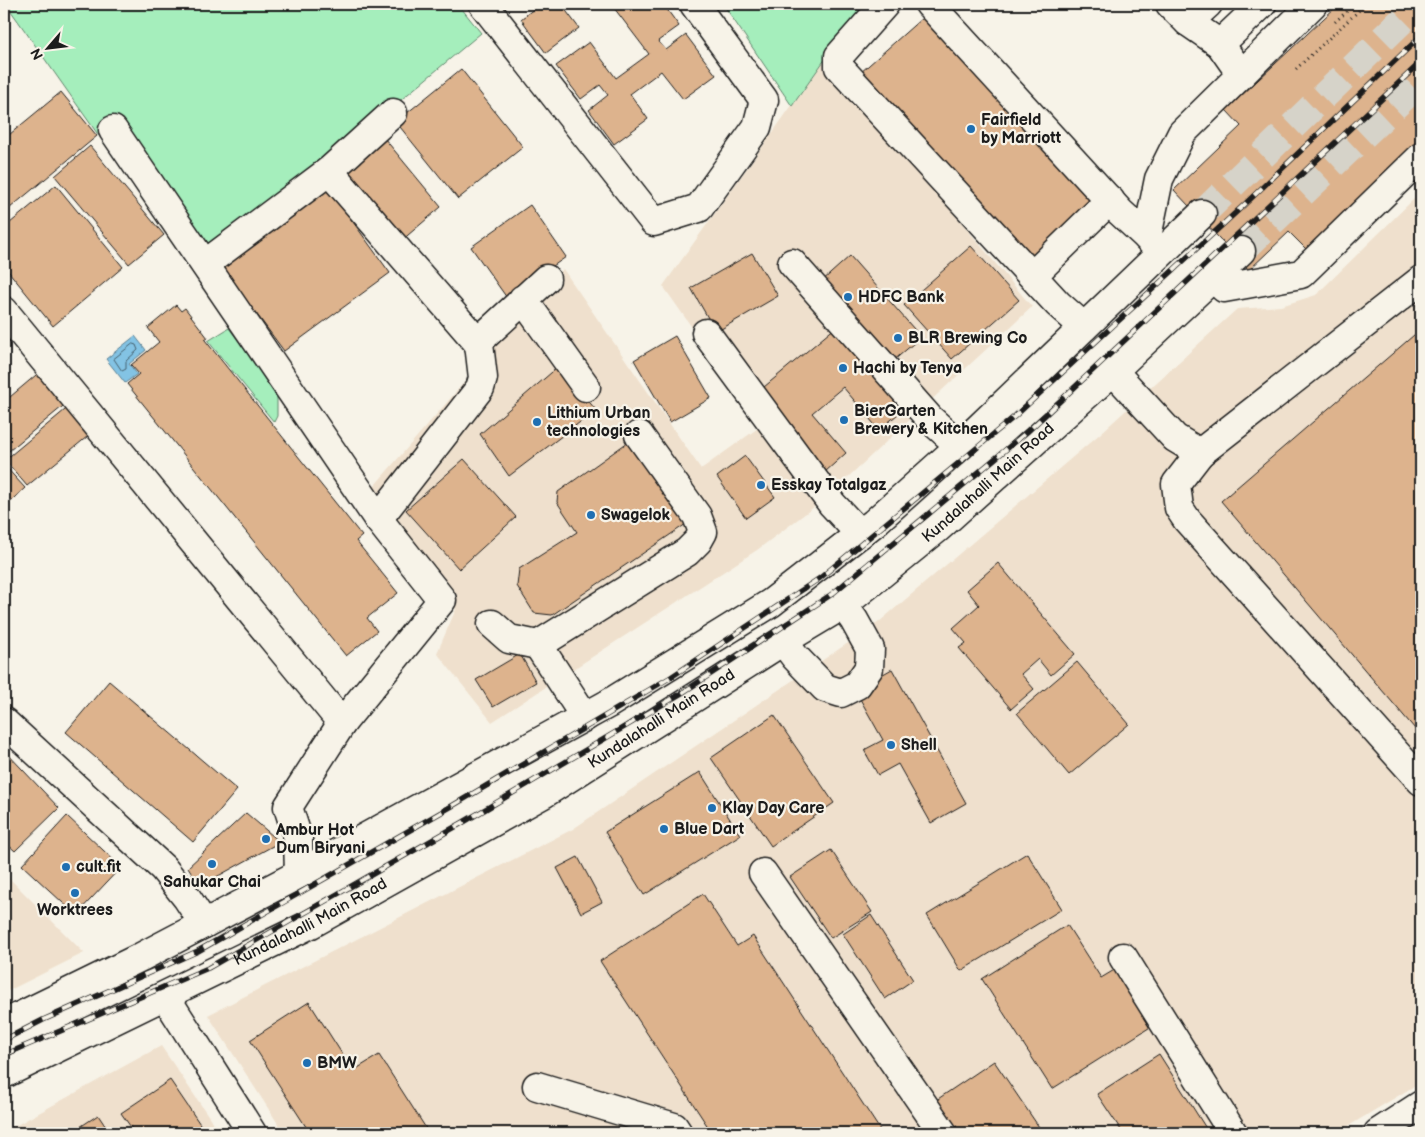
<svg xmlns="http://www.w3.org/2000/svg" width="1425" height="1137" viewBox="0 0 1425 1137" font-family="'Balsamiq Sans',sans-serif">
<rect width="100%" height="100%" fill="#f7f3e8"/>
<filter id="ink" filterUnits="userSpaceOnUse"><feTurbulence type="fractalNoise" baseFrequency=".02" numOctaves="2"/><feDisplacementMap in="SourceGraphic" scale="10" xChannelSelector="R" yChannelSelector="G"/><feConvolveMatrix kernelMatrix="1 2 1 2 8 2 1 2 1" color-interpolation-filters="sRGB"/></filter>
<g filter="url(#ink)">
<g fill="#efe0cd">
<path d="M 825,59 L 1032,307 L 822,501 L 757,550 L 492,722 L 437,653 L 456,609 L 368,493 L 563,269 L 701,469 L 761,426 L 663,286 Z"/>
<path d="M 1421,192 L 1421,1082 L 1337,1133 L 284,1133 L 208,1015 L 573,829 L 879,622 L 1101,433 L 1237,309 L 1281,306 L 1316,295 Z"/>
<path d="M 4,873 L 84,953 L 4,993 Z"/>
<path d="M 161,1046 L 220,1133 L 4,1133 L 4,1132 Z"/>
</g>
<g fill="#a5eebc" stroke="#60856c">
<path d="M 6,4 L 458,4 L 481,33 L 195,272 Z"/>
<path d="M 723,4 L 864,4 L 792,106 Z"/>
<path d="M 229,328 L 277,393 L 277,416 L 274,422 L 208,341 Z"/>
</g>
<path fill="#83c3e4" stroke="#5a8094" d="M 135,336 L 146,350 L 129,364 L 137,374 L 125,383 L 106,359 Z"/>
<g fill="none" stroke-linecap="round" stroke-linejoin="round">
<path stroke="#455f6c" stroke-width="1" d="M 133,344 L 136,345 L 138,350 L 126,361 L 126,369 L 122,371 L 114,359 Z"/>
</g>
<g fill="#ddb38d" stroke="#1c1c1c">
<path d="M 540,4 L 561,4 L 579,28 L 546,53 L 521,19 Z"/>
<path d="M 611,4 L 663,4 L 679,26 L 658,41 L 666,50 L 686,35 L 716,75 L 683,99 L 661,71 L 630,94 L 648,119 L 614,144 L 589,110 L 608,95 L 600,85 L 581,99 L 556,66 L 589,42 L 616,78 L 649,54 Z"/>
<path d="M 1339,4 L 1421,4 L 1421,140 L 1306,249 L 1289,232 L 1249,270 L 1174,190 L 1241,126 L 1226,110 Z"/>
<path d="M 931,10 L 1097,198 L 1026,261 L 860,73 Z"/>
<path d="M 461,69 L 523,147 L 458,199 L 396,122 Z"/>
<path d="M 61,92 L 97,136 L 4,213 L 4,139 Z"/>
<path d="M 380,133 L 441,207 L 401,241 L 339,167 Z"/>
<path d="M 90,146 L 164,235 L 129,264 L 55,176 Z"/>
<path d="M 324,182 L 390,273 L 284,351 L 218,262 Z"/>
<path d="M 56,185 L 123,267 L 53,326 L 4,266 L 4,228 Z"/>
<path d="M 530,205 L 566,257 L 507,298 L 471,247 Z"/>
<path d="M 971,246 L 1019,300 L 952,359 L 904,305 Z"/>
<path d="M 752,253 L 778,296 L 716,332 L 691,288 Z"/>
<path d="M 850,256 L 921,337 L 892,362 L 821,282 Z"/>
<path d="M 176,305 L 181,311 L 185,308 L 208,338 L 205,340 L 362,536 L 356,541 L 398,593 L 367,618 L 377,631 L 346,656 L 127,384 L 139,374 L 131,365 L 159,342 L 148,328 Z"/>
<path d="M 836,327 L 904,409 L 879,430 L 843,387 L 812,413 L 846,453 L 825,472 L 758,392 Z"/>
<path d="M 1421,329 L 1421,736 L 1221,501 Z"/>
<path d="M 675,336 L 711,398 L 670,422 L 634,360 Z"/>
<path d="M 559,366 L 596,410 L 509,476 L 480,434 Z"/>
<path d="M 42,370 L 68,402 L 4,455 L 4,402 Z"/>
<path d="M 71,405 L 93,432 L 27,486 L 5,460 Z"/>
<path d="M 628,442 L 686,524 L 552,615 L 534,613 L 517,586 L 519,569 L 577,532 L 557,502 L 558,492 Z"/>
<path d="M 745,456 L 775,497 L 746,518 L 717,477 Z"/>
<path d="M 464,459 L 516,517 L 459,569 L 406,510 Z"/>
<path d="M 4,465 L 25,488 L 4,507 Z"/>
<path d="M 998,563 L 1075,654 L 1051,675 L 1038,659 L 1021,674 L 1034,689 L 1011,709 L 959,648 L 966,643 L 953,628 L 979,605 L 967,590 Z"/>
<path d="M 520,654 L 536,682 L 493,707 L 476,680 Z"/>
<path d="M 1077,662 L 1129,724 L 1069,775 L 1017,713 Z"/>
<path d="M 892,669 L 966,803 L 931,823 L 898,764 L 878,775 L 864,750 L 883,740 L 855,690 Z"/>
<path d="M 109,681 L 237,790 L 193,842 L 66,732 Z"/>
<path d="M 774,715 L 834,803 L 771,846 L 711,758 Z"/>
<path d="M 4,750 L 59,808 L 15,851 L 4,841 Z"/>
<path d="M 700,772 L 740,835 L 644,895 L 605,832 Z"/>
<path d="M 246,813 L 280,842 L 200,886 L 188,867 Z"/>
<path d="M 67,816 L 121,867 L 76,915 L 22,865 Z"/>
<path d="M 831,850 L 872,912 L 831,938 L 790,877 Z"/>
<path d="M 1027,853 L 1062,909 L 961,971 L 927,915 Z"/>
<path d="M 578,857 L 602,902 L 581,913 L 557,868 Z"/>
<path d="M 703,894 L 737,946 L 753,936 L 882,1133 L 712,1133 L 600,961 Z"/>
<path d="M 871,915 L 913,980 L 885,999 L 843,934 Z"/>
<path d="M 1067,925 L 1101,978 L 1116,969 L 1152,1026 L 1052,1089 L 982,979 Z"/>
<path d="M 309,1002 L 353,1071 L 379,1055 L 429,1133 L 310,1133 L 250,1040 Z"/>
<path d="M 1159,1054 L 1209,1133 L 1123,1133 L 1097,1094 Z"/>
<path d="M 994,1061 L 1043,1133 L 948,1133 L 929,1105 Z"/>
<path d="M 170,1080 L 206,1133 L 135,1133 L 121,1113 Z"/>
<path d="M 98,1115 L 110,1133 L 71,1133 Z"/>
</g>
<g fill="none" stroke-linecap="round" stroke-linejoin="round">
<g stroke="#d6d3c9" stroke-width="28" stroke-dasharray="28 14" stroke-linecap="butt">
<path d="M 1202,214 L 1419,4"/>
<path d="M 1241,251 L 1421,81"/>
</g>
<defs>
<g id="minor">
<path d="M 483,4 L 654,222 L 699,208 L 757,127 L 764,100 L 694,4"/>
<path d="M 885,4 L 839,56 L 839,67 L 1058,304 L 1084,327"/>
<path d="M 929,4 L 1120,212 L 1147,237"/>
<path d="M 1170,4 L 1188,22 L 1220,44 L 1241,74"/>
<path d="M 1188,22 L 1208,4"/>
<path d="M 1220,44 L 1262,4"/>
<path d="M 113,130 L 378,519 L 442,600 L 342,723 L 288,807 L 298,838 L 299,874"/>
<path d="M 329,171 L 479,344"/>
<path d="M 1157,248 L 1147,237 L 1159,179 L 1182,133 L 1313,4"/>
<path d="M 792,263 L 930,419 L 960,446"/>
<path d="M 205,264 L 329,171 L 393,113"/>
<path d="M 1033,275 L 1110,200"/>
<path d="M 1212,276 L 1224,288 L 1301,274 L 1421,157"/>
<path d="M 523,299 L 586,387"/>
<path d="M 4,311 L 342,723"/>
<path d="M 706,333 L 832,504 L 860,534"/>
<path d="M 1113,371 L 1175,438 L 1200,453 L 1421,280"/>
<path d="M 1200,453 L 1176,484 L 1179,508 L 1187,520 L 1421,781"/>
<path d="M 378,519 L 480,388 L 483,378 L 479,344 L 481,339 L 546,279"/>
<path d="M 492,624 L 509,639 L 538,645"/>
<path d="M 783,641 L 795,657 L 825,688 L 841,693 L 857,685 L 869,668 L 870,649 L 854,620 L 843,605"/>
<path d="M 585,717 L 538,645 L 687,552 L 698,541 L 703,532 L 697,516 L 639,435"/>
<path d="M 4,722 L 163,868 L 187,898 L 204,924"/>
<path d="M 763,873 L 943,1133"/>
<path d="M 1123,957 L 1233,1133"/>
<path d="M 165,996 L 252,1133"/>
<path d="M 537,1086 L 674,1127 L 678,1133"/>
<path d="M 1378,1133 L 1421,1105"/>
</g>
<g id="major">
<path d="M 4,1024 L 141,957 L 299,874 L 608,704 L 771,603 L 874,523 L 960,446 L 1202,214"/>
<path id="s1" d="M 4,1074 L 311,924 L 545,793 L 783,641 L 843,605 L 938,528 L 1113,371 L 1241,251"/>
</g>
</defs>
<use href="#minor" stroke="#1c1c1c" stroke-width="31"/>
<use href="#major" stroke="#1c1c1c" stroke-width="31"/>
<g stroke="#1c1c1c" stroke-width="3" stroke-dasharray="1 4" stroke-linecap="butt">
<path d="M 1335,22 L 1355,4"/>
<path d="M 1296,69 L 1366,4"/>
</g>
<use href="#minor" stroke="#f7f3e8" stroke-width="28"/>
<use href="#major" stroke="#f7f3e8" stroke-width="28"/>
<defs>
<g id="rail">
<path d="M 4,1040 L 43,1020 L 198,951 L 452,806 L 671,677 L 820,578 L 1014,417 L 1244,205 L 1421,36"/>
<path d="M 4,1055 L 208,968 L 462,823 L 682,693 L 832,594 L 1027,432 L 1421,62"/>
</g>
</defs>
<use href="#rail" stroke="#1c1c1c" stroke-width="5.5"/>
<use href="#rail" stroke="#f7f3e8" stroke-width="4" stroke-dasharray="11" stroke-linecap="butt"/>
</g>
</g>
<g fill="#1f6fb2" stroke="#f7f3e8" stroke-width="2">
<circle cx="971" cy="129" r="5"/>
<circle cx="848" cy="297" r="5"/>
<circle cx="898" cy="338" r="5"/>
<circle cx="843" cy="368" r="5"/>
<circle cx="844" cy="420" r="5"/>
<circle cx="537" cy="422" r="5"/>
<circle cx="761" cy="485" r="5"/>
<circle cx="591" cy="515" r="5"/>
<circle cx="891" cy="745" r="5"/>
<circle cx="712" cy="808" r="5"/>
<circle cx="664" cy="829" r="5"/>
<circle cx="266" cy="839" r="5"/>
<circle cx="212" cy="864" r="5"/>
<circle cx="66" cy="867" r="5"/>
<circle cx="75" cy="893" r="5"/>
<circle cx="307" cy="1063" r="5"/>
</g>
<g text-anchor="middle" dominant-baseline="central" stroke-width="4.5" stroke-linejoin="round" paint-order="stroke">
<g font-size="16" font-weight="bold" fill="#1c1c1c" stroke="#f7f3e8" text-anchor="start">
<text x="981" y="120">Fairfield<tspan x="981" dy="18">by Marriott</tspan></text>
<text x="858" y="297">HDFC Bank</text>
<text x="908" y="338">BLR Brewing Co</text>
<text x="853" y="368">Hachi by Tenya</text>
<text x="854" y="411">BierGarten<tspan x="854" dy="18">Brewery &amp; Kitchen</tspan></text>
<text x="547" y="413">Lithium Urban<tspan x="547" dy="18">technologies</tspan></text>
<text x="771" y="485">Esskay Totalgaz</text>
<text x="601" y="515">Swagelok</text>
<text x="901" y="745">Shell</text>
<text x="722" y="808">Klay Day Care</text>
<text x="674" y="829">Blue Dart</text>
<text x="276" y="830">Ambur Hot<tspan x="276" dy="18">Dum Biryani</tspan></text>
<text x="76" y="867">cult.fit</text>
<text x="212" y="882" text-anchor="middle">Sahukar Chai</text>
<text x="75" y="910" text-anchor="middle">Worktrees</text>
<text x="317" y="1063">BMW</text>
</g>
<g font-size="16" fill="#1c1c1c" stroke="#f7f3e8">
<text stroke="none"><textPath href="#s1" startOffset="1152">Kundalahalli Main Road</textPath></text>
<text stroke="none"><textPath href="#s1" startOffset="748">Kundalahalli Main Road</textPath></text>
<text stroke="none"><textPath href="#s1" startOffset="342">Kundalahalli Main Road</textPath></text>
</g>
</g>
<rect width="1425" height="1137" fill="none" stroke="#f7f3e8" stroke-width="20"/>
<rect x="10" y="10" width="1405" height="1117" fill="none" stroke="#1c1c1c" stroke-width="2" filter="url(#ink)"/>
<g transform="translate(48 48) rotate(242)" stroke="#f7f3e8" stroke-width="4" paint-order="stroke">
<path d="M0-4L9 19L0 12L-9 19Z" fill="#1c1c1c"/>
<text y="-8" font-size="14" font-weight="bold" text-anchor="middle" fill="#1c1c1c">N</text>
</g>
</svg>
